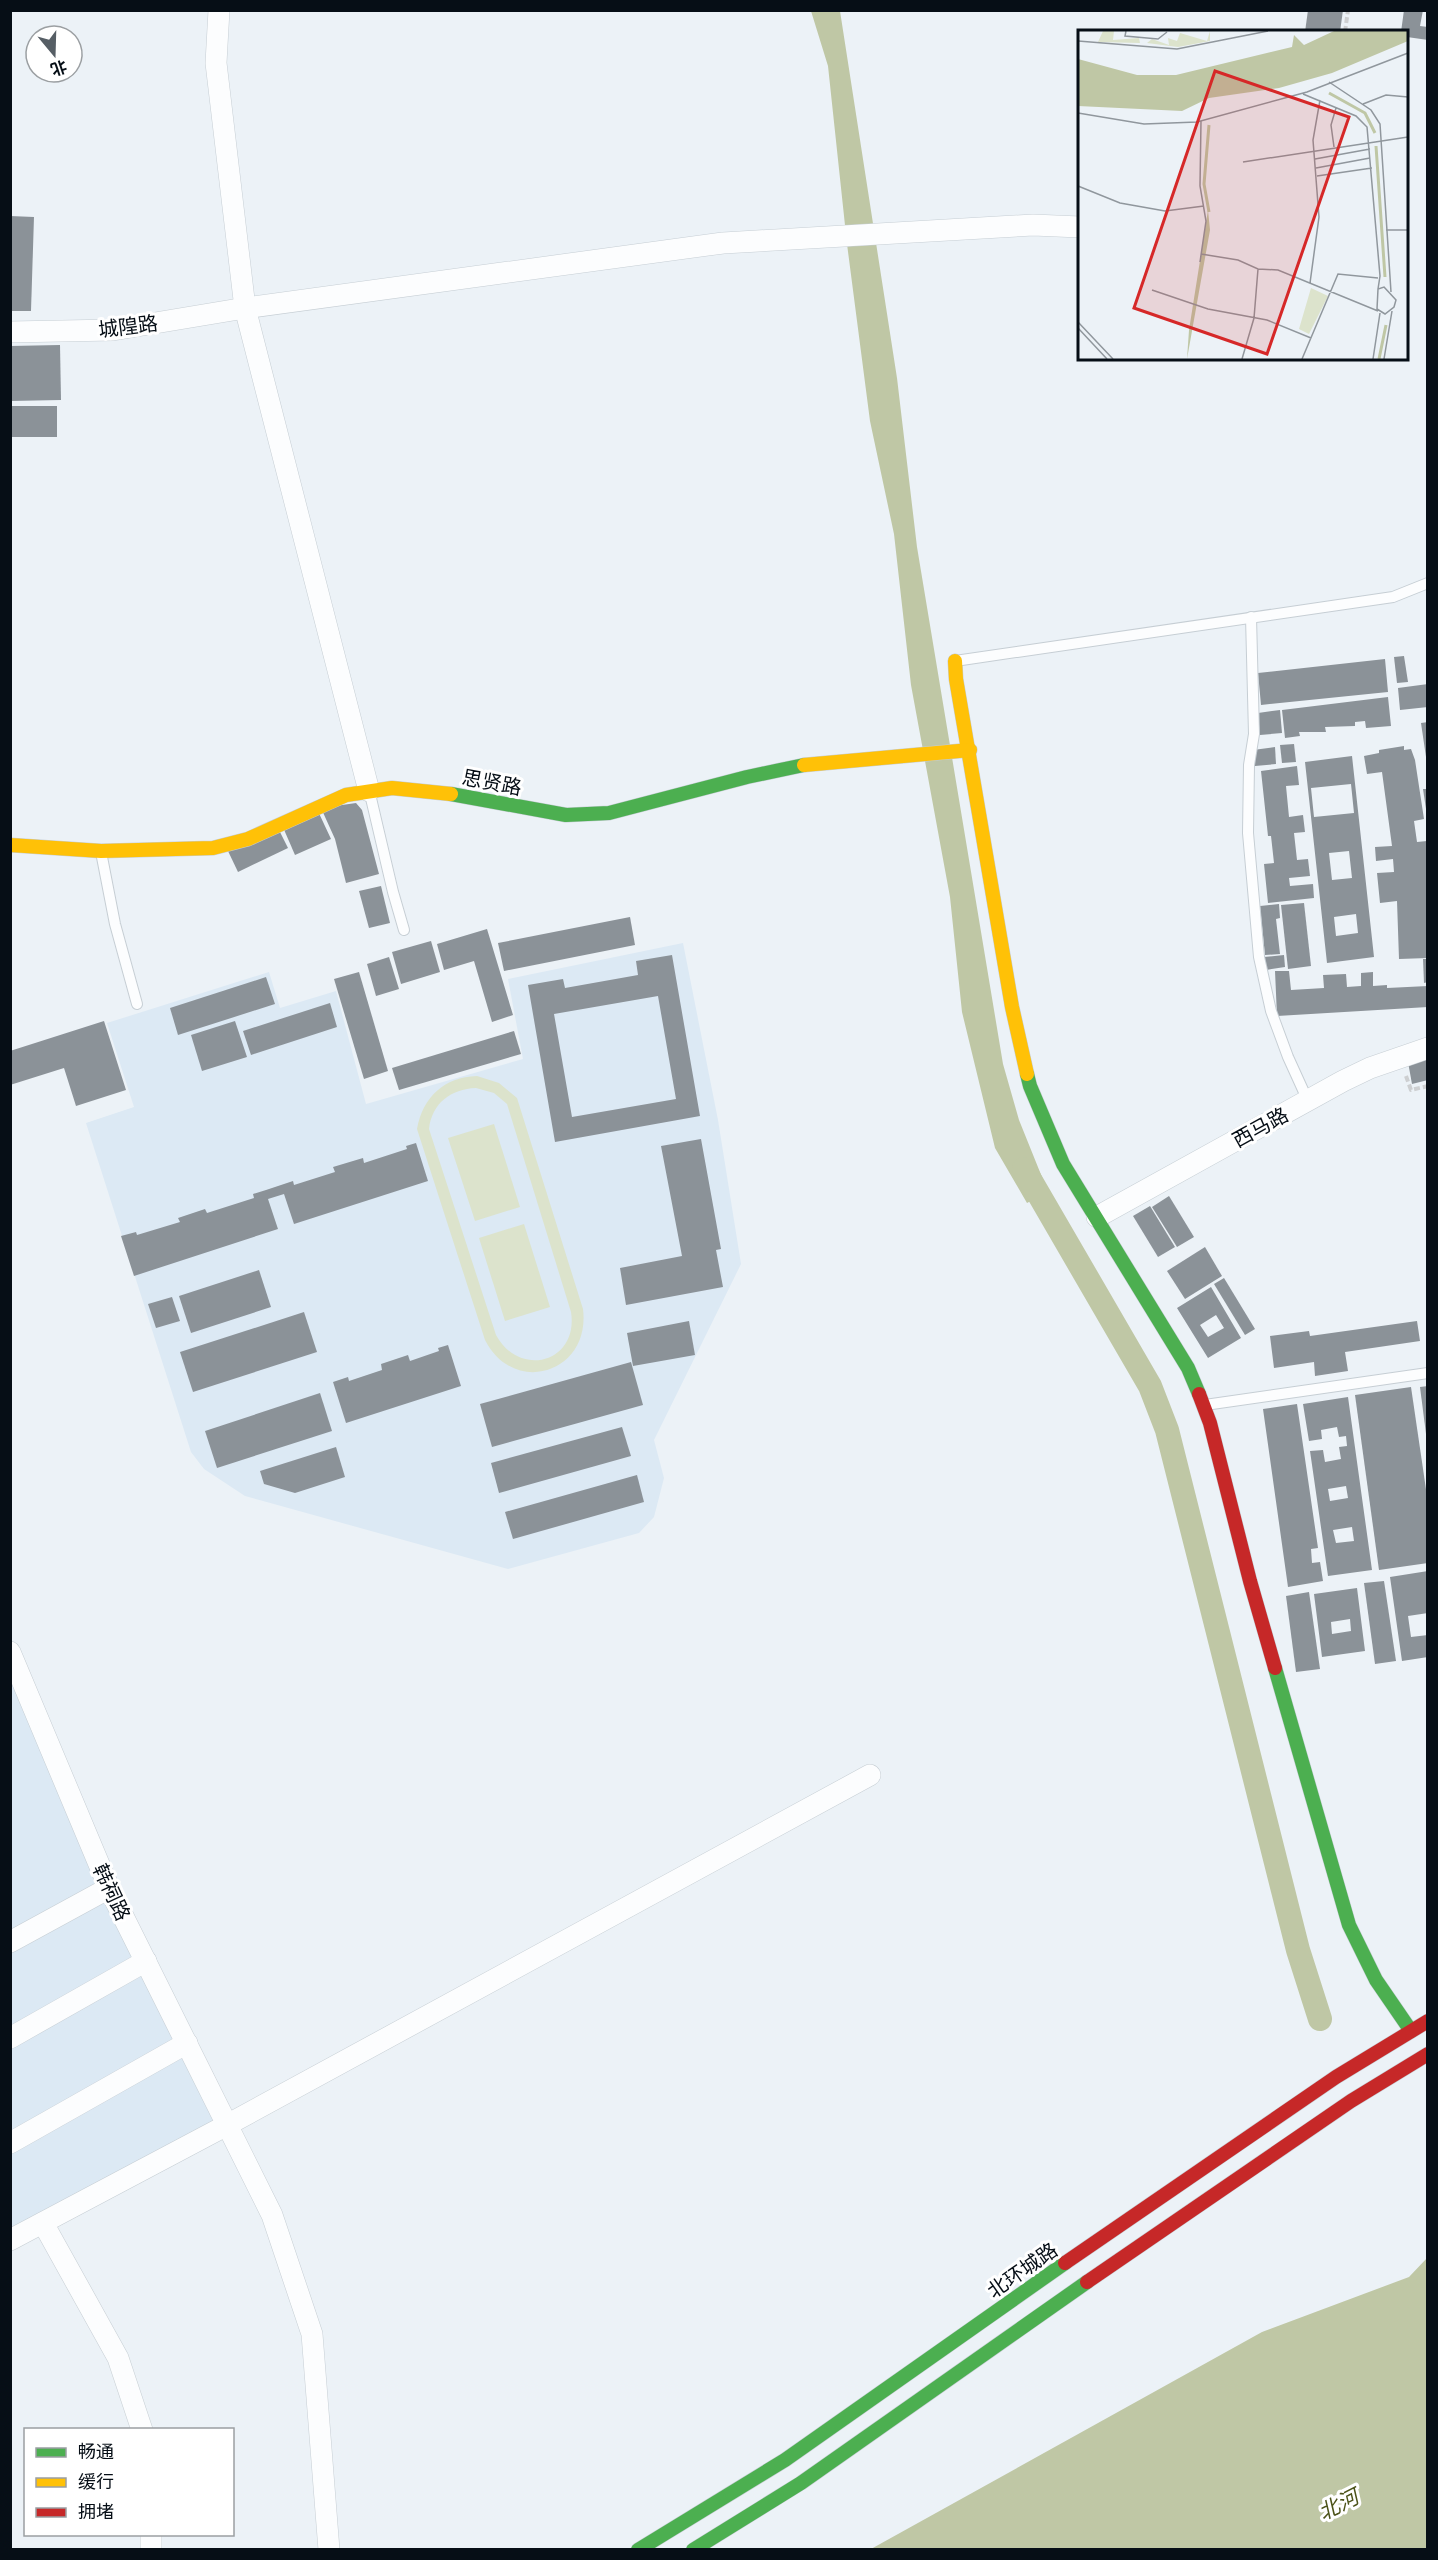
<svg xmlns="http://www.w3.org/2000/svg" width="1438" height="2560" viewBox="0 0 1438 2560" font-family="Manrope,'Noto Sans SC',sans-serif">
<rect width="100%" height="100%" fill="#ecf2f7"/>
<g fill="#dce9f4">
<path d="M 683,943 L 718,1120 L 741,1264 L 654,1440 L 664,1478 L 654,1517 L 639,1533 L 508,1569 L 245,1496 L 204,1469 L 191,1452 L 86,1123 L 134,1107 L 107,1023 L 269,972 L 280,1008 L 336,991 L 366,1104 L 523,1059 L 508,979 Z"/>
<path d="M 10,1669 L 223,2136 L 10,2250 Z"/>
</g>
<g fill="#dce3cc" fill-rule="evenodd">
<path d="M 477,1076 L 499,1083 L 517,1098 L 583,1309 C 591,1373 514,1397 485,1340 L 417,1129 C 423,1097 444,1077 477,1076 ZM 476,1088 L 494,1093 L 507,1104 L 571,1312 C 579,1362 520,1379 496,1335 L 429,1129 C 432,1103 451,1089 476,1088 Z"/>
<path d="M 494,1124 L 520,1207 L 475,1221 L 448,1138 Z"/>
<path d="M 524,1224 L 550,1307 L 505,1321 L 479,1238 Z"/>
</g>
<g fill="#bfc7a5">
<path d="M 811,11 L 840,11 L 897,378 L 917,547 L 1003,1064 L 1019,1120 L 1048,1192 L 1027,1203 L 995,1148 L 962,1012 L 950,897 L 911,685 L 894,534 L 870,421 L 847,244 L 828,66 Z"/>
<path d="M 1427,2258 L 1427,2549 L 871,2549 L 1262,2332 L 1409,2277 Z"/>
</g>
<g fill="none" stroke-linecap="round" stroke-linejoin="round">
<path stroke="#bfc7a5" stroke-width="24" d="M 1024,1169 L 1150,1386 L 1167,1430 L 1298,1950 L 1320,2019"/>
</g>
<g fill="#8b9298" fill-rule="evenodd">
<path d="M 1308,10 L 1343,10 L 1340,32 L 1305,32 Z"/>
<path d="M 1404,10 L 1423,10 L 1420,26 L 1428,27 L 1428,40 L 1407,37 L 1407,32 L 1401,32 Z"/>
<path d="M 10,216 L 34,217 L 31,311 L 10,311 Z"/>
<path d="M 60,345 L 61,400 L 10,401 L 10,346 Z"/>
<rect x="10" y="406" width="47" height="31"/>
<path d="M 1404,656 L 1408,682 L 1397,683 L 1394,657 Z"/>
<path d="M 1385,659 L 1388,692 L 1261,705 L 1258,673 Z"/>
<path d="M 1428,684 L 1428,707 L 1400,710 L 1398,688 Z"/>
<path d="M 1388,697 L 1391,726 L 1366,728 L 1365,721 L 1355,722 L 1355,726 L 1325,727 L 1326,732 L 1299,732 L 1300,736 L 1285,738 L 1282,710 Z"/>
<path d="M 1280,710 L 1282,733 L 1260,735 L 1258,713 Z"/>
<path d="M 1428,722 L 1428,757 L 1426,757 L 1421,723 Z"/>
<path d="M 1294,744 L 1296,762 L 1282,763 L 1280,745 Z"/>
<path d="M 1404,746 L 1404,750 L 1411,749 L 1415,760 L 1424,819 L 1414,821 L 1417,842 L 1427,841 L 1428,847 L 1428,958 L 1399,959 L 1397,901 L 1380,903 L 1377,873 L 1394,872 L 1393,859 L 1376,861 L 1375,847 L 1392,846 L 1382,772 L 1367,774 L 1364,756 L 1379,753 L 1379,750 Z"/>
<path d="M 1275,747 L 1276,764 L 1255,766 L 1253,750 Z"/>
<path d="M 1352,756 L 1374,957 L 1327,963 L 1305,762 ZM 1351,784 L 1354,813 L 1314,817 L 1311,788 ZM 1349,851 L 1352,878 L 1332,880 L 1329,853 ZM 1356,914 L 1358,933 L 1336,936 L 1334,917 Z"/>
<path d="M 1297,766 L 1299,785 L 1286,786 L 1289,817 L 1303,815 L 1305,832 L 1294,833 L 1297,860 L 1308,859 L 1310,876 L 1289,878 L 1290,886 L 1313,884 L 1314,898 L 1268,903 L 1264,864 L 1274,863 L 1271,836 L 1268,836 L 1261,771 Z"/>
<path d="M 1423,789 L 1428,789 L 1428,808 L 1426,809 Z"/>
<path d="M 356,803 L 362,810 L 379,874 L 346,883 L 335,839 L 321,808 Z"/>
<path d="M 317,809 L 331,839 L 295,855 L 282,825 Z"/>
<path d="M 278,828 L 288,848 L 238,872 L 228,851 Z"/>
<path d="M 381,886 L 390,923 L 369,928 L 359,891 Z"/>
<path d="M 1304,903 L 1311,966 L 1288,969 L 1281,905 Z"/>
<path d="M 1279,904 L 1280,918 L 1276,919 L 1280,954 L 1265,955 L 1260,906 Z"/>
<path d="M 630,917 L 635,945 L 504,971 L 498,943 Z"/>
<path d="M 487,929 L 513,1015 L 492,1022 L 474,961 L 444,970 L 437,944 Z"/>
<path d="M 431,941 L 440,972 L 401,984 L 392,952 Z"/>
<path d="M 672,955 L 700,1116 L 555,1142 L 528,985 L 563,979 L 565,988 L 638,975 L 636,961 ZM 658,996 L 676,1099 L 572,1117 L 554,1014 Z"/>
<path d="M 1284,955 L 1285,967 L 1266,970 L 1264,957 Z"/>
<path d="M 389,957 L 399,989 L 376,996 L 367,964 Z"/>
<path d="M 1423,959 L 1428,959 L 1428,982 L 1424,983 Z"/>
<path d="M 1275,971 L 1289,971 L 1291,990 L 1324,988 L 1323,975 L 1346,974 L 1347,987 L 1361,986 L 1361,973 L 1373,972 L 1373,986 L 1387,985 L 1387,988 L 1428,986 L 1428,1007 L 1277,1016 Z"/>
<path d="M 359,972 L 388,1071 L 364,1079 L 334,979 Z"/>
<path d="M 266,977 L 275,1004 L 178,1035 L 170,1008 Z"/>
<path d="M 330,1003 L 337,1027 L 251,1055 L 243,1031 Z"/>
<path d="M 104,1021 L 126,1090 L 76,1106 L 64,1068 L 10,1085 L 10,1051 Z"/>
<path d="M 235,1021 L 247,1057 L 202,1071 L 191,1035 Z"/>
<path d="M 514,1031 L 521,1054 L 399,1090 L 392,1068 Z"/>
<path d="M 1428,1058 L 1428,1080 L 1412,1084 L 1408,1062 Z"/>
<path d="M 701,1139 L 721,1249 L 716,1250 L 723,1287 L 626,1305 L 620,1268 L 682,1256 L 661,1146 Z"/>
<path d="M 416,1143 L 428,1181 L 294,1224 L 284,1194 L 268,1199 L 278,1229 L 134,1276 L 121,1236 L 136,1232 L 137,1235 L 180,1222 L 178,1218 L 205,1209 L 207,1213 L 254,1198 L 253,1194 L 266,1190 L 293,1181 L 294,1185 L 335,1172 L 333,1167 L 363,1158 L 364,1163 L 407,1149 L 406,1146 Z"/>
<path d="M 1169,1196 L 1194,1237 L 1177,1247 L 1152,1207 Z"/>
<path d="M 1150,1206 L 1175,1247 L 1158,1257 L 1133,1216 Z"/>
<path d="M 1205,1247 L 1222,1276 L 1185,1299 L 1167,1271 Z"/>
<path d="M 259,1270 L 271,1307 L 191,1333 L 179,1296 Z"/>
<path d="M 1224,1278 L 1255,1329 L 1245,1335 L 1214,1284 Z"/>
<path d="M 1211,1287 L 1241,1338 L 1208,1358 L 1177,1308 ZM 1216,1315 L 1224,1328 L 1208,1337 L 1200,1325 Z"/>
<path d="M 172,1297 L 180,1321 L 156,1328 L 148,1304 Z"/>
<path d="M 304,1312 L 317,1352 L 193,1392 L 180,1352 Z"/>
<path d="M 689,1321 L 695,1355 L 633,1366 L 627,1333 Z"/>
<path d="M 1417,1321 L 1420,1341 L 1345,1352 L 1348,1371 L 1315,1376 L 1314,1362 L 1274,1368 L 1270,1336 L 1309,1331 L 1310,1336 Z"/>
<path d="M 448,1345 L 461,1386 L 346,1423 L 333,1382 L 348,1377 L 349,1381 L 382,1370 L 381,1364 L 408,1355 L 410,1361 L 439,1351 L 438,1348 Z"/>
<path d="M 631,1362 L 643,1405 L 492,1447 L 480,1404 Z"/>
<path d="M 1428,1386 L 1428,1434 L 1426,1434 L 1420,1387 Z"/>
<path d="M 1411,1387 L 1428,1503 L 1428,1563 L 1379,1570 L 1355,1395 Z"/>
<path d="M 320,1393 L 332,1431 L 217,1468 L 205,1431 Z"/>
<path d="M 1348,1397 L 1372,1570 L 1328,1576 L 1310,1451 L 1323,1450 L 1325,1462 L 1341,1459 L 1339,1447 L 1347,1446 L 1346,1436 L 1339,1437 L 1337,1427 L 1321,1430 L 1322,1439 L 1309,1441 L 1303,1404 ZM 1346,1486 L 1348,1498 L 1330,1501 L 1328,1489 ZM 1352,1527 L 1354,1541 L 1336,1543 L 1333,1530 Z"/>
<path d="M 1297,1404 L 1318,1548 L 1311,1549 L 1312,1563 L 1320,1562 L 1323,1581 L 1288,1587 L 1263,1409 Z"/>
<path d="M 622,1427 L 631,1456 L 499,1493 L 491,1463 Z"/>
<path d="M 336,1447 L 345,1477 L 295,1493 L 264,1484 L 260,1471 Z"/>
<path d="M 637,1475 L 644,1502 L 513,1539 L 505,1512 Z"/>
<path d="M 1428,1571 L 1428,1613 L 1408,1616 L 1411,1637 L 1428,1635 L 1428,1657 L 1402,1661 L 1390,1577 Z"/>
<path d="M 1384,1581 L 1396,1661 L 1375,1664 L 1364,1583 Z"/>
<path d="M 1357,1588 L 1365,1651 L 1322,1657 L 1314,1594 ZM 1350,1619 L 1351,1631 L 1332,1634 L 1331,1622 Z"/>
<path d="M 1309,1592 L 1320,1669 L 1296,1672 L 1286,1596 Z"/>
</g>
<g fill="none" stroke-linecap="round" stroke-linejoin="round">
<defs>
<g id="lane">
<path d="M 1251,617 L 1254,734 L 1249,765 L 1248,833 L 1259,957 L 1271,1011 L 1288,1057 L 1308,1101"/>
<path d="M 955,661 L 1393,597 L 1428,583"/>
<path d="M 370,794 L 393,892 L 404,930"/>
<path d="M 101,852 L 115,924 L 137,1004"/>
<path d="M 1205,1405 L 1428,1373"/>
</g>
<g id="street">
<path d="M 219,10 L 216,63 L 245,308 L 369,791"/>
<path d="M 10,332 L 113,330 L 245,308 L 723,243 L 1033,225 L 1080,227"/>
<path d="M 1097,1217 L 1343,1081 L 1370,1068 L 1428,1048"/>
<path d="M 10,1652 L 109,1888 L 272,2215 L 312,2334 L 329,2550"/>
<path d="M 10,1942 L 109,1888"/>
<path d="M 10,2038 L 146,1961"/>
<path d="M 10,2143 L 187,2043"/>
<path d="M 43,2223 L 118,2358 L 142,2430"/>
<path d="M 10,2240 L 227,2125 L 870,1775"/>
<path d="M 151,2550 L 151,2534"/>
</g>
<g id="fast">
<path d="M 451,794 L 566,815 L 609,813 L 747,777 L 804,765"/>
<path d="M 1027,1074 L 1030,1086 L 1063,1164 L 1188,1368 L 1199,1394"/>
<path d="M 1275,1668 L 1349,1925 L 1376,1980 L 1411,2031"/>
<path d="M 638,2550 L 785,2460 L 1065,2263"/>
<path d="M 693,2550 L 801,2483 L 1087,2282"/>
</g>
<g id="slow">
<path d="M 955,661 L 956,679 L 1012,1007 L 1027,1074"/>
<path d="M 804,765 L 970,750"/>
<path d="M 10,845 L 101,851 L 213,848 L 248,839 L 346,795 L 392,788 L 451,794"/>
</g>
<g id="jam">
<path d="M 1199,1394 L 1210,1423 L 1250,1581 L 1275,1668"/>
<path d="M 1065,2263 L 1336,2077 L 1428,2021"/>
<path d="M 1087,2282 L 1351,2101 L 1428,2054"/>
</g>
</defs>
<use href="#lane" stroke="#c6ced4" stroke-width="12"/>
<use href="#street" stroke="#c6ced4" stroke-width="22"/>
<use href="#fast" stroke="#c6ced4" stroke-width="15"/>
<use href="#slow" stroke="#c6ced4" stroke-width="15"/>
<use href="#jam" stroke="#c6ced4" stroke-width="15"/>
<g stroke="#cdcfd1" stroke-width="4" stroke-dasharray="6 3" stroke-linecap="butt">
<path d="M 1345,32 L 1348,10"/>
<path d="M 1406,1076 L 1411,1090 L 1428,1086"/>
</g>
<use href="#lane" stroke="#fcfdfe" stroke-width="10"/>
<use href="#street" stroke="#fcfdfe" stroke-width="21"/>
<use href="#fast" stroke="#4caf50" stroke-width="14"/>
<use href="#slow" stroke="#ffc107" stroke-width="14"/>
<use href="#jam" stroke="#c62828" stroke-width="14"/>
</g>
<g text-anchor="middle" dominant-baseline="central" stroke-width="6" stroke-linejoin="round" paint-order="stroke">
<g font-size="20" fill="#060e16" stroke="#fff">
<text transform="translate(128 326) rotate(-7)">城隍路</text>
<text transform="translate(492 782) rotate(11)">思贤路</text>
<text transform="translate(1260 1127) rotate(-29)">西马路</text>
<text transform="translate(112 1892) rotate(65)">韩祠路</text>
<text transform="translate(1022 2270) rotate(-35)">北环城路</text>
</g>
<g font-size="21" font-style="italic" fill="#4c5319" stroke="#fff">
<text transform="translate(1338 2504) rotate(-27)">北河</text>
</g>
</g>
<g transform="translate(1078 30)">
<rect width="330" height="330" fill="#ecf2f7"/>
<path d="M 25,1 L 36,1 L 35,10 L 61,8 L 62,13 L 20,12 ZM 132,1 L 132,11 L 100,17 L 69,13 L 74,9 L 91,15 L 90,8 L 99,11 L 102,3 L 129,11 ZM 233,258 L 250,266 L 231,304 L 221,299 Z" fill="#dce3cc"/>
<path d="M 256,1 L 330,1 L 330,11 L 254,43 L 201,58 L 131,68 L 104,81 L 0,76 L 0,29 L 59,45 L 98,45 L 214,17 L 216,5 L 226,15 ZM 130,180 L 132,200 L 109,329 L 111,300 Z" fill="#bfc7a5"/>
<path fill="none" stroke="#bfc7a5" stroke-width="3" d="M 251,63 L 287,83 L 297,103M 131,95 L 126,154 L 131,182M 298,116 L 307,247M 301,329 L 308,295"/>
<path fill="none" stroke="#90979d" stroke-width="1.5" d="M 48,1 L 47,6 L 80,9 L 89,2M 0,11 L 99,19 L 190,1M 251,52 L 293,80 L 302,94 L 313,262M 225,64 L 278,86 L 289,97 L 302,246 L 300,259M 285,74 L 308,65 L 330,67M 0,83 L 66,94 L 119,92 L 229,62 L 330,23M 256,117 L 253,95 L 258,78M 237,129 L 292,119M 165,132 L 330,107M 238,138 L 292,128M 239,146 L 294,138M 0,156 L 42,173 L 87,181 L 126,176M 308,200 L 330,200M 123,224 L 160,230 L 180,239 L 200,240 L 300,281M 122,232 L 128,191 L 122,156 L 123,91M 232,253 L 241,187 L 235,110 L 242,70M 306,257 L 318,270 L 316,277 L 307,284 L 299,279 L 300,259 ZM 74,260 L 130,279 L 189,290 L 233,308M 0,292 L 35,329M 0,298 L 29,329M 164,329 L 176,288 L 180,239M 224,329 L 260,244 L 300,248M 295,329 L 302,283M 306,329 L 314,281"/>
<path fill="#d62828" fill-opacity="0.15" stroke="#d62828" stroke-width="3" d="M 137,41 L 271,87 L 189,324 L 56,278 Z"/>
<rect width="330" height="330" fill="none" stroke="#060e16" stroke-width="3"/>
</g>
<rect width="1438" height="2560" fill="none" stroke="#060e16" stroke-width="24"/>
<rect x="24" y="2428" width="210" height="108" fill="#ffffff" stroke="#9b9fa2" stroke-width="1.5"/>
<rect x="36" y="2448" width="30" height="9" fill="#4caf50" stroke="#9b9fa2" stroke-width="1.5"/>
<text x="78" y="2458" font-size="18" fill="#060e16">畅通</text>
<rect x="36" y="2478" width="30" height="9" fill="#ffc107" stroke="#9b9fa2" stroke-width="1.5"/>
<text x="78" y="2488" font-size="18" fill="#060e16">缓行</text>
<rect x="36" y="2508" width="30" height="9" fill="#c62828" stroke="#9b9fa2" stroke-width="1.5"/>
<text x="78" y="2518" font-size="18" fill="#060e16">拥堵</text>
<g transform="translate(54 54) rotate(161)"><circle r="28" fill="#ffffff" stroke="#9b9fa2" stroke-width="1.5"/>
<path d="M0-4.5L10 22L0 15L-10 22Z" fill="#565e65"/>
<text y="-9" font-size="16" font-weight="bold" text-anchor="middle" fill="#060e16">北</text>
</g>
</svg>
